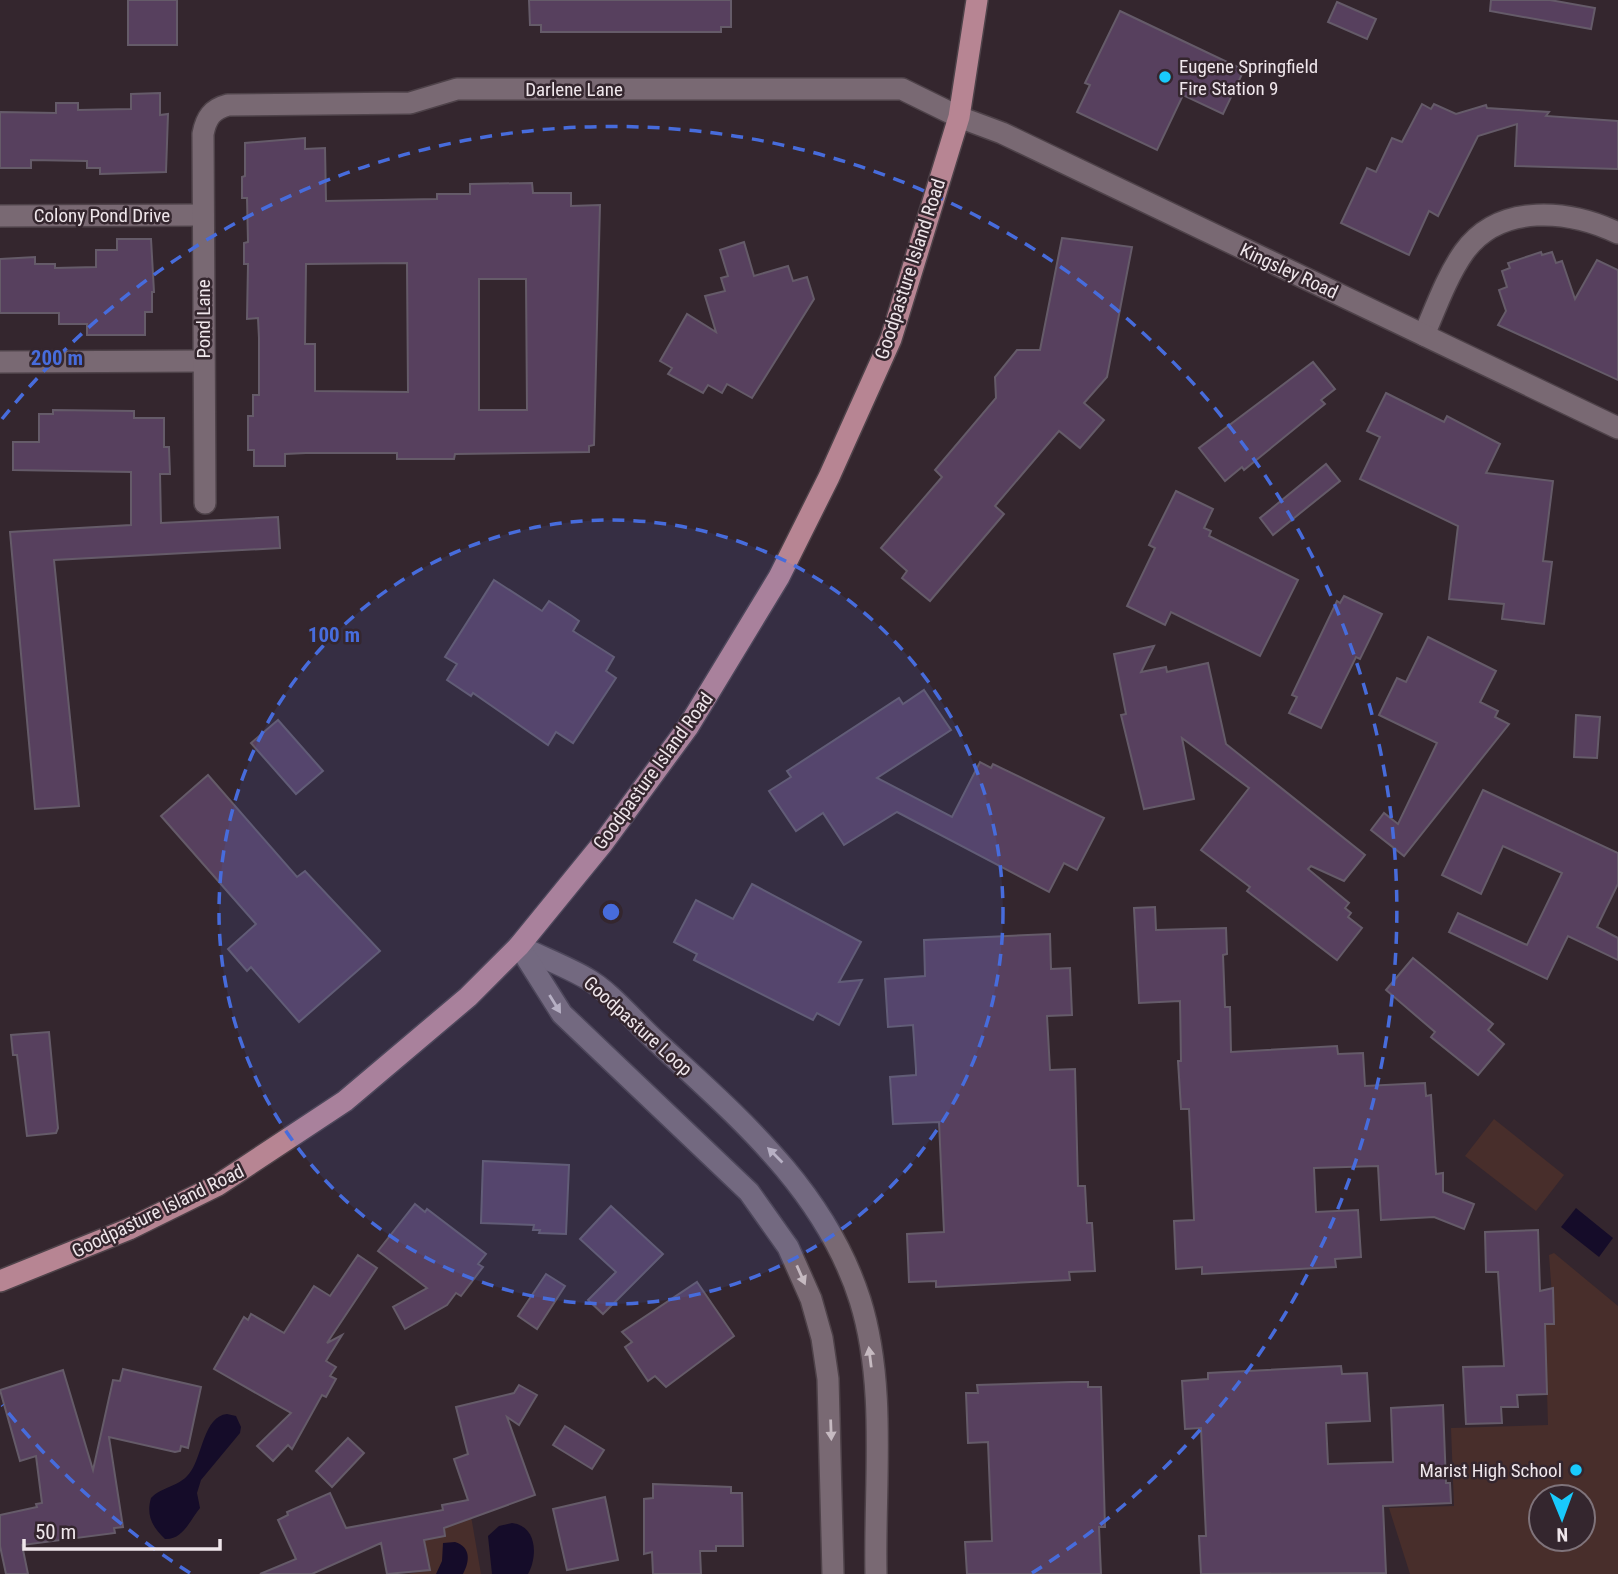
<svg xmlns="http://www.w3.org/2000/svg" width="1618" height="1574" viewBox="0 0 1618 1574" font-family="'Roboto Condensed',sans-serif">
<rect width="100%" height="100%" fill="#34262e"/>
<g fill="#482e2b" fill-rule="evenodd">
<path d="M 1494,1119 L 1564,1175 L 1536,1211 L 1465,1156 Z"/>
<path d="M 1554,1253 L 1618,1306 L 1618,1574 L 1410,1574 L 1389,1508 L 1454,1506 L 1451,1428 L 1548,1425 L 1545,1324 L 1554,1323 L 1549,1255 ZM 1541,1497 L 1583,1497 L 1583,1539 L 1541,1539 Z"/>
<path d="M 471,1516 L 481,1574 L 407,1574 L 430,1570 L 424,1538 L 445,1536 L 442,1519 Z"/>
</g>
<g fill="#150c29">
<path d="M 1576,1208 L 1613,1238 L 1599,1257 L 1561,1227 Z"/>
<path d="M 227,1414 L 236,1416 L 241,1427 L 240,1433 L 201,1480 L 197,1493 L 200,1508 C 190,1520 183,1540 165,1539 C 152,1527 146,1515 151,1498 C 162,1486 181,1487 191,1471 C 202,1456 204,1416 227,1414 Z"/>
<path d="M 512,1523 C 537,1526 538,1556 528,1574 L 492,1574 L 488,1536 L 499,1526 Z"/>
<path d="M 455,1542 C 471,1547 470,1561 463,1574 L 436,1574 L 442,1561 L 443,1543 Z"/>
</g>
<g fill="#57405e" stroke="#655b69" stroke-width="2" fill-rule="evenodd">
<rect x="128" y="0" width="49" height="45"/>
<path d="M 529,0 L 731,0 L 731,27 L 721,27 L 721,32 L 541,32 L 541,25 L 530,25 Z"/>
<path d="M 1491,0 L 1550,0 L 1595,8 L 1591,29 L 1490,11 Z"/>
<path d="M 1337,2 L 1376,19 L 1367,39 L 1328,22 Z"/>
<path d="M 1120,11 L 1244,70 L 1223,114 L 1183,95 L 1157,150 L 1077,112 L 1090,85 L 1085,83 Z"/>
<path d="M 160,93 L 160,115 L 168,114 L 166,172 L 100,174 L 100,168 L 87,168 L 87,161 L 31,160 L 31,168 L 0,168 L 0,112 L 56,113 L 56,103 L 78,103 L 78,110 L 131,109 L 131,94 Z"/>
<path d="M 1422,104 L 1431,109 L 1434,104 L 1456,114 L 1486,105 L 1487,108 L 1549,112 L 1546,116 L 1618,121 L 1618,169 L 1515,166 L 1517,124 L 1478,136 L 1438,216 L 1429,211 L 1409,255 L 1341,223 L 1367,168 L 1376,172 L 1392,138 L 1402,142 Z"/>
<path d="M 305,138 L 305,149 L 325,148 L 326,201 L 437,199 L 437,194 L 470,194 L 470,184 L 532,183 L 533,193 L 571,193 L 571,206 L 600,205 L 594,445 L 589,446 L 589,452 L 455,454 L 454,459 L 397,459 L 397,453 L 306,453 L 285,454 L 285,466 L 254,466 L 254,450 L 248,450 L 248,416 L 253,416 L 253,395 L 259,395 L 259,338 L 258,318 L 247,319 L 248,264 L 244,264 L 244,243 L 248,242 L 247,198 L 242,198 L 242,177 L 245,176 L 245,143 ZM 407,263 L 408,392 L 315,391 L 315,344 L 305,344 L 306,264 ZM 479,279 L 526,279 L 527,410 L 479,410 Z"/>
<path d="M 1062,238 L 1132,247 L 1107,377 L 1084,403 L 1104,420 L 1080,448 L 1059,431 L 995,506 L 1004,514 L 930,601 L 902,578 L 907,571 L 881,548 L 942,477 L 935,470 L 996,398 L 995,377 L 1017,350 L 1040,350 Z"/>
<path d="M 117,239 L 151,239 L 154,292 L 152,292 L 152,312 L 145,312 L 145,335 L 87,335 L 87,324 L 59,324 L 59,313 L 0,313 L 0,259 L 35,257 L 35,264 L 55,264 L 55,268 L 96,267 L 96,250 L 117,250 Z"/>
<path d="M 744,242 L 754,276 L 788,266 L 793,281 L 807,277 L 814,299 L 752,398 L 727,384 L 722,393 L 708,385 L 703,393 L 668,374 L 672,368 L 660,361 L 687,314 L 716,332 L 705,296 L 725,291 L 721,278 L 728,276 L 720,250 Z"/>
<path d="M 1541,252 L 1542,255 L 1552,252 L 1556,263 L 1562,261 L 1575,299 L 1597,260 L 1618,270 L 1618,380 L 1498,325 L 1506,311 L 1499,290 L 1507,287 L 1502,271 L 1510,268 L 1508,263 Z"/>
<path d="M 1313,362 L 1335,389 L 1321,400 L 1325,404 L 1244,470 L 1242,467 L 1225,481 L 1199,448 Z"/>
<path d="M 1386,393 L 1444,422 L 1447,416 L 1500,444 L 1486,473 L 1553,481 L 1543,561 L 1552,562 L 1544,624 L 1502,619 L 1504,604 L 1449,599 L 1458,526 L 1360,479 L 1380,437 L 1367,431 Z"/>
<path d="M 53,410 L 134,411 L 134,418 L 164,418 L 164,447 L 169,447 L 170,474 L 160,474 L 161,523 L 278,517 L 280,548 L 54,560 L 79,806 L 35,809 L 10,532 L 131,525 L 131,472 L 13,470 L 13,442 L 39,442 L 39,414 L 53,414 Z"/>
<path d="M 1326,464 L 1340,481 L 1273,535 L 1260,518 Z"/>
<path d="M 1176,491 L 1213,509 L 1204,528 L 1211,531 L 1209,536 L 1298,580 L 1260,656 L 1171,612 L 1165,625 L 1127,606 L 1155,548 L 1149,545 Z"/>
<path d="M 494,580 L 542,611 L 549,601 L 572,616 L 579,621 L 573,631 L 614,657 L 606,671 L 616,678 L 573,743 L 556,732 L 548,745 L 473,693 L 471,696 L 447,680 L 457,664 L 445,657 Z"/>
<path d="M 1344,596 L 1382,614 L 1360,659 L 1356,657 L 1321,728 L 1289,713 L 1297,697 L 1292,695 L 1337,601 L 1340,603 Z"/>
<path d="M 1428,637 L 1496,671 L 1480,702 L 1498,711 L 1495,717 L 1509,724 L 1404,856 L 1371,830 L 1384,813 L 1398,824 L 1437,743 L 1379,715 L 1397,678 L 1406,682 Z"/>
<path d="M 1154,646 L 1141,672 L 1166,667 L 1167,672 L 1208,663 L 1226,744 L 1365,855 L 1344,881 L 1311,866 L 1308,869 L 1349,903 L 1345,908 L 1351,913 L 1348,917 L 1362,928 L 1337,960 L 1247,891 L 1250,887 L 1201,850 L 1249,788 L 1182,738 L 1194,799 L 1144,809 L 1121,715 L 1126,714 L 1114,654 Z"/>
<path d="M 924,690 L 951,730 L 877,778 L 952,817 L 980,762 L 991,768 L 993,764 L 1104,818 L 1077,870 L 1064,863 L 1049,892 L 897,812 L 844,845 L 823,813 L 796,831 L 769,791 L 791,777 L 787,771 L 899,698 L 903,704 Z"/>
<path d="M 1576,715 L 1600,717 L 1597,758 L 1574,757 Z"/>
<path d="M 278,720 L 323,771 L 296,794 L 251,743 Z"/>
<path d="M 208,775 L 297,877 L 305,871 L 380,951 L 299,1022 L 251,967 L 247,971 L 228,949 L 256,924 L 161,816 Z"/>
<path d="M 1483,790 L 1618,853 L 1618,884 L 1597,927 L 1618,938 L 1618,960 L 1568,936 L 1547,979 L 1449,932 L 1458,913 L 1527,945 L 1562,873 L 1503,846 L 1481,894 L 1442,875 Z"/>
<path d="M 752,884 L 861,942 L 839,982 L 862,980 L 839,1025 L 817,1013 L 813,1020 L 694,960 L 697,954 L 674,942 L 696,900 L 733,919 Z"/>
<path d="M 1155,907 L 1156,930 L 1226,928 L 1227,954 L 1223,955 L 1225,1007 L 1230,1007 L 1231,1052 L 1337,1046 L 1338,1054 L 1363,1053 L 1365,1086 L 1425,1083 L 1426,1096 L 1431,1095 L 1436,1174 L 1443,1173 L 1443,1192 L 1474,1204 L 1464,1229 L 1434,1217 L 1381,1220 L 1378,1166 L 1314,1168 L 1316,1212 L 1358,1210 L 1361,1257 L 1335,1259 L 1336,1267 L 1202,1274 L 1202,1267 L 1176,1269 L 1174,1221 L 1194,1220 L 1189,1109 L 1181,1109 L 1178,1061 L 1181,1061 L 1180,1001 L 1139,1003 L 1134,908 Z"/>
<path d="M 1050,934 L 1051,969 L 1070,968 L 1072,1015 L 1047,1016 L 1050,1070 L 1075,1069 L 1078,1186 L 1085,1186 L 1087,1223 L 1092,1223 L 1095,1271 L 1069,1272 L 1070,1280 L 936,1287 L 936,1281 L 909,1282 L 907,1234 L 944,1232 L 939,1122 L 893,1124 L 890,1077 L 916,1075 L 916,1069 L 913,1025 L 888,1027 L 885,979 L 925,976 L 924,940 Z"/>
<path d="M 1413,958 L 1493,1024 L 1488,1030 L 1504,1044 L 1478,1075 L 1431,1037 L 1435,1032 L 1386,990 Z"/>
<path d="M 49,1032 L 58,1128 L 56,1133 L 27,1136 L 17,1055 L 13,1055 L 11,1035 Z"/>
<path d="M 483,1161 L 569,1165 L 566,1234 L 539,1233 L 540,1230 L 533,1230 L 534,1225 L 481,1223 Z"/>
<path d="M 415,1204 L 425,1212 L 427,1209 L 486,1254 L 478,1264 L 483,1267 L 461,1296 L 456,1293 L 447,1305 L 405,1329 L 393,1307 L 427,1288 L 378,1251 Z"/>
<path d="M 611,1206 L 663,1254 L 603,1314 L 588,1300 L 616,1272 L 580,1239 Z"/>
<path d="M 1538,1230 L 1540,1291 L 1553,1288 L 1554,1324 L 1545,1324 L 1547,1394 L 1517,1395 L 1518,1407 L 1501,1407 L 1502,1423 L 1466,1424 L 1463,1367 L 1504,1366 L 1498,1272 L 1486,1272 L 1485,1232 Z"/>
<path d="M 358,1255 L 377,1268 L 327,1343 L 342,1335 L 326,1361 L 336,1367 L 330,1376 L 336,1379 L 326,1397 L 322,1395 L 292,1449 L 288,1445 L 273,1461 L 257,1446 L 291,1413 L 214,1369 L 244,1317 L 248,1320 L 251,1314 L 284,1333 L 314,1286 L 330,1296 Z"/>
<path d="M 546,1274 L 565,1286 L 537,1329 L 518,1316 Z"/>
<path d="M 697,1282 L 734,1336 L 666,1387 L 655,1376 L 648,1381 L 625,1347 L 632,1342 L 622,1332 Z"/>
<path d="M 1341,1366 L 1342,1374 L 1367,1373 L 1370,1421 L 1326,1423 L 1328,1464 L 1393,1462 L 1391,1408 L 1443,1405 L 1446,1483 L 1450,1483 L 1451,1503 L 1383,1506 L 1386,1573 L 1201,1574 L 1199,1536 L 1206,1536 L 1201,1428 L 1185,1429 L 1182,1381 L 1208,1379 L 1208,1373 Z"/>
<path d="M 123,1369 L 201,1387 L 188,1448 L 181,1446 L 180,1451 L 175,1452 L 109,1437 L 123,1527 L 114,1528 L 115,1533 L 22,1545 L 28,1574 L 6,1574 L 0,1546 L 0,1515 L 37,1507 L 36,1504 L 42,1503 L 36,1456 L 20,1461 L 0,1390 L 63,1370 L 93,1470 L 113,1380 L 120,1381 Z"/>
<path d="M 1071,1382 L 1088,1382 L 1088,1387 L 1101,1387 L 1105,1527 L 1099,1527 L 1101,1574 L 967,1574 L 965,1542 L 992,1541 L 988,1442 L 968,1443 L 966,1393 L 978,1393 L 977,1385 Z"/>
<path d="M 519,1385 L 537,1395 L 519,1425 L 507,1417 L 535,1495 L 444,1528 L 445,1536 L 424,1540 L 430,1570 L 387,1574 L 381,1543 L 312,1574 L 260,1574 L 296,1559 L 278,1520 L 288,1515 L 287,1512 L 330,1493 L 346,1528 L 443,1510 L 442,1505 L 468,1500 L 454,1459 L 468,1454 L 456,1407 L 514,1393 Z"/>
<path d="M 565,1426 L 604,1450 L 592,1469 L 553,1445 Z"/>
<path d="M 348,1438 L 364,1453 L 332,1487 L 316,1471 Z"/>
<path d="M 653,1484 L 731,1487 L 731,1493 L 742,1493 L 743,1546 L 716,1546 L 716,1551 L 700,1551 L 701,1574 L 653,1574 L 652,1552 L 644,1554 L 644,1499 L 653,1498 Z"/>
<path d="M 605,1497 L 618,1560 L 567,1570 L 553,1509 Z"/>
</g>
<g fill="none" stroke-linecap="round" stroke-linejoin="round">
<defs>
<g id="minor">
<path d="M 0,216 L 203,215"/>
<path d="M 1424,335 C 1436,307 1447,276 1464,252 C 1500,202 1570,210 1618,233"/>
<path d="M 0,362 L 203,361"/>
<path d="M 205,503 L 203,134 C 206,118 212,109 228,105 L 410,103 L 457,89 L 902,89 L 959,117 L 1002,133 L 1618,428"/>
<path d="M 519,946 C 541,957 565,966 586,978 C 610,991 636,1023 657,1042 C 738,1117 825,1190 860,1300 C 887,1386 874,1485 876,1574"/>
<path d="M 519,946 L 562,1014 L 749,1192 L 788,1247 L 811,1299 L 822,1338 L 828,1379 L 833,1574"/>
</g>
<path id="major" d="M 0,1281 L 129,1229 L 218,1185 L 345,1101 L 468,997 L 519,946 L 603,843 L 688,727 L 779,577 L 829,477 L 891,339 L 959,117 L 977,0"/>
</defs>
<use href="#minor" stroke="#4e4249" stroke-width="24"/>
<use href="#major" stroke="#4e4249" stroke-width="24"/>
<use href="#minor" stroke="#796973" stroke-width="21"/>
<use href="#major" stroke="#b78593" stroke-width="21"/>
</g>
<defs><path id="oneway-solid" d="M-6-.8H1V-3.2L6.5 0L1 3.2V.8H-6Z" transform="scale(1.75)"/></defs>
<g fill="#c6bac1">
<use href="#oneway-solid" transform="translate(555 1004) rotate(58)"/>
<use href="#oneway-solid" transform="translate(775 1155) rotate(-135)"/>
<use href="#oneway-solid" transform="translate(801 1275) rotate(66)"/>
<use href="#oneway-solid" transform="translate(870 1357) rotate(-97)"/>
<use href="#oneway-solid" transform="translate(831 1430) rotate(88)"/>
</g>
<circle cx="611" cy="912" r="392" fill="#476cdc" fill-opacity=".12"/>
<g fill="none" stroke="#476cdc" stroke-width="3.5" stroke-dasharray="12 9">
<circle cx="611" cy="912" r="392"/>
<path d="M190 1573A784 784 0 0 1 2 1405M2 419A784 784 0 1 1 1032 1573"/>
</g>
<g fill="#19cafc" stroke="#34262e" stroke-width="2.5">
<circle cx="1165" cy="77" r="7"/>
<circle cx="1576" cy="1470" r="7"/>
</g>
<g text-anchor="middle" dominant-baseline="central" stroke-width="5" stroke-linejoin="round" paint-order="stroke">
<g font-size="19" fill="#efe6eb" stroke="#34262e" text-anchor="start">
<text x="1179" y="66">Eugene Springfield<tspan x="1179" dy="22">Fire Station 9</tspan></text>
<text x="1562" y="1470" text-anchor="end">Marist High School</text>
</g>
<g font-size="19" fill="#efe6eb" stroke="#34262e">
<text x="574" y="89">Darlene Lane</text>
<text x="102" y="215">Colony Pond Drive</text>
<text transform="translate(910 269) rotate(-72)">Goodpasture Island Road</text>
<text transform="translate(1289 271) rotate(25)">Kingsley Road</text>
<text transform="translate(203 319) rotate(-90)">Pond Lane</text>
<text transform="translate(653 771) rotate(-54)">Goodpasture Island Road</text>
<text transform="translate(638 1026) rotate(42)">Goodpasture Loop</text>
<text transform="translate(158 1211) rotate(-26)">Goodpasture Island Road</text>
</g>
</g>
<circle cx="611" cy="912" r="10" fill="#476cdc" stroke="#34262e" stroke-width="3.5"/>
<g font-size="21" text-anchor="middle" font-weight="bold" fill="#476cdc" stroke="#34262e" stroke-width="5" stroke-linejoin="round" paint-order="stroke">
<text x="57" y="365">200 m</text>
<text x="334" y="642">100 m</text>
</g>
<g transform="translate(1562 1518) rotate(179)"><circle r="33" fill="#34262e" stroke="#7f737a" stroke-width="2"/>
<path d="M0-5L12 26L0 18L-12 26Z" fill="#19cafc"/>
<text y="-10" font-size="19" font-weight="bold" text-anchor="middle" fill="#efe6eb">N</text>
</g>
<path d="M24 1539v10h196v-10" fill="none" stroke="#efe6eb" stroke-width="3.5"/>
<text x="35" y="1539" font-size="21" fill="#efe6eb" stroke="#34262e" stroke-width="5" paint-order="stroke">50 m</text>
</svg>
